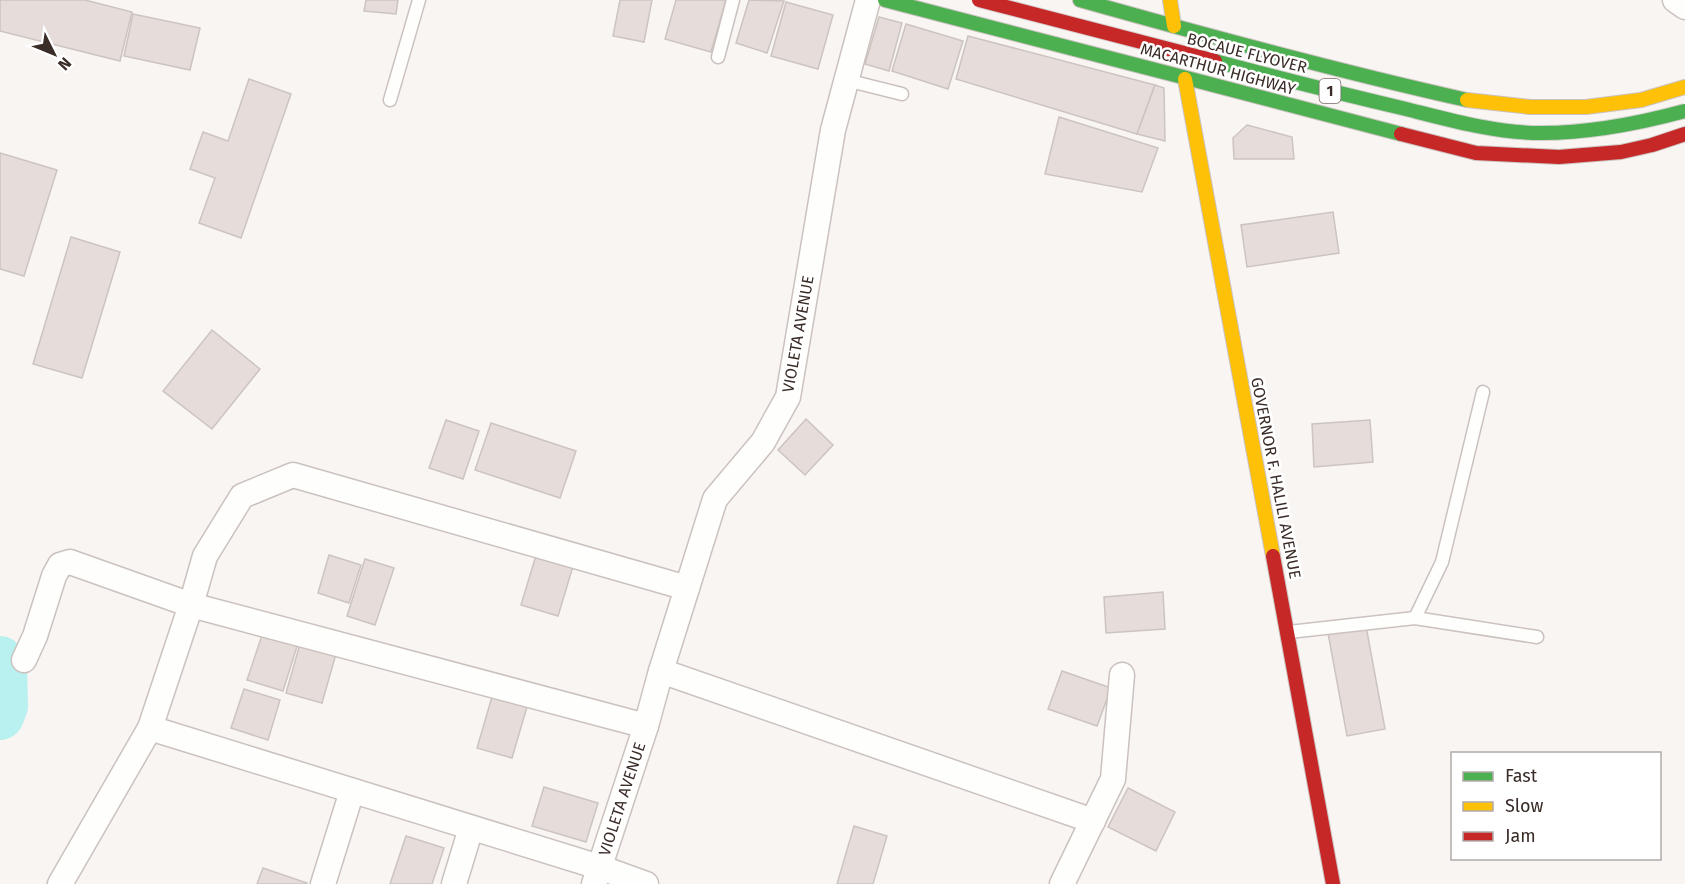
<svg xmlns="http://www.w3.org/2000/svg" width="1685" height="884" viewBox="0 0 1685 884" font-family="'Fira Sans',sans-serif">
<rect width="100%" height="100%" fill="#f9f5f3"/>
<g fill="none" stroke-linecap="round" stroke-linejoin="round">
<path stroke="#b8f1f0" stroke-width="48" d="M 0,660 L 3,663 L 4,706 L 0,716"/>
</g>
<g fill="#e6dcd9" stroke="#ccc4c0" stroke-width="1.5">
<path d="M 0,0 L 85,0 L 132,12 L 120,61 L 0,31 Z"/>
<path d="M 366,0 L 398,0 L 396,14 L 364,11 Z"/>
<path d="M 620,0 L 652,0 L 644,42 L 613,36 Z"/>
<path d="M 676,0 L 726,0 L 711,52 L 665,39 Z"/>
<path d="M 749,0 L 784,1 L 767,53 L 736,43 Z"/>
<path d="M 786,2 L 833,15 L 818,69 L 771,56 Z"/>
<path d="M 133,14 L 200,28 L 190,70 L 124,56 Z"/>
<path d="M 879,17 L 902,23 L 889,71 L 865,64 Z"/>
<path d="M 906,24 L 963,41 L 948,89 L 892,71 Z"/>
<path d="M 968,36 L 1155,85 L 1137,134 L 956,79 Z"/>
<path d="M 249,79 L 291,94 L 241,238 L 199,223 L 215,178 L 190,169 L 203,132 L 228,141 Z"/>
<path d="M 1155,85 L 1164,88 L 1165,141 L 1137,134 Z"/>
<path d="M 1059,117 L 1158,148 L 1142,192 L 1045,174 Z"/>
<path d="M 1247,125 L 1292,137 L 1294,159 L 1234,159 L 1233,138 Z"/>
<path d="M 0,153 L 57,170 L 24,276 L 0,269 Z"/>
<path d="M 1333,212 L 1339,253 L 1247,267 L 1241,225 Z"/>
<path d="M 71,237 L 120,252 L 82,378 L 33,364 Z"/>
<path d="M 212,330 L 260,369 L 212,429 L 163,391 Z"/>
<path d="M 806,419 L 833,445 L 805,475 L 778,450 Z"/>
<path d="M 446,420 L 479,431 L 463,479 L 429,468 Z"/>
<path d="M 1370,420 L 1373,462 L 1314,467 L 1312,424 Z"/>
<path d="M 491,423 L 576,451 L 560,498 L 475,470 Z"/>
<path d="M 537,552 L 574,563 L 558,616 L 521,605 Z"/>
<path d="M 329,555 L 361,565 L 349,603 L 318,593 Z"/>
<path d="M 365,559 L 394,568 L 375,625 L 347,616 Z"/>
<path d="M 1163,592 L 1165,629 L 1106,633 L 1104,597 Z"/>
<path d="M 1366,626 L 1385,729 L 1347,736 L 1328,633 Z"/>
<path d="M 264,629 L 299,640 L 283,691 L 247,680 Z"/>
<path d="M 300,644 L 336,654 L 322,703 L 286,693 Z"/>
<path d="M 1062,671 L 1111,688 L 1097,726 L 1048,709 Z"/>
<path d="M 244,689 L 280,700 L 268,740 L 231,728 Z"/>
<path d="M 494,690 L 529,700 L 512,758 L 477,748 Z"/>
<path d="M 544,787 L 598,803 L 586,842 L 532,826 Z"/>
<path d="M 1128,788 L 1175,812 L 1156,851 L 1108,827 Z"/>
<path d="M 854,826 L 887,836 L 873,884 L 837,884 Z"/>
<path d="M 406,836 L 444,848 L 432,884 L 390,884 Z"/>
<path d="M 263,868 L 307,883 L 306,884 L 257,884 Z"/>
</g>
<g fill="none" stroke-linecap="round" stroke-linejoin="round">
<defs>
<g id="lane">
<path d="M 718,57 L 733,0"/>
<path d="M 846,80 L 902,94"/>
<path d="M 390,100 L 419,0"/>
<path d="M 1415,618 L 1442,562 L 1483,392"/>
<path d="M 1289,632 L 1415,618 L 1537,637"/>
</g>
<g id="street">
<path d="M 1675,0 L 1685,7"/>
<path d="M 24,660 L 35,636 L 54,576 L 60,565 L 70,562 L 191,605 L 646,726"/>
<path d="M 661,671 L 1093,821"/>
<path d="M 150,728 L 599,867 L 646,884"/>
<path d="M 60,884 L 150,728 L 191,605 L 205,556 L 242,496 L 293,475 L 687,588"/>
<path d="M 323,884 L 352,791"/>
<path d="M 454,884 L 471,828"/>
<path d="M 594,884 L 646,726 L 661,671 L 715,499 L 763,442 L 788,397 L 833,130 L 868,0"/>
<path d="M 1062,884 L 1113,779 L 1122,675"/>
</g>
<g id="fast">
<path d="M 885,0 C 1057,43 1229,90 1401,134"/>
<path d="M 1080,0 C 1208,36 1337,71 1467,100"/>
</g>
<g id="slow">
<path d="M 1170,0 L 1174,26"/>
<path d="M 1185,79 L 1273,556"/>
<path d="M 1467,100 L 1530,107 L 1586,107 L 1641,100 L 1685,87"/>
</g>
<g id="jam">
<path d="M 1401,134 L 1476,153 L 1559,157 L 1621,152 L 1652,145 L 1685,134"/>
<path d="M 1273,556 L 1333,884"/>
</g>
</defs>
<use href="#lane" stroke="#cbc2bf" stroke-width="15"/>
<use href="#street" stroke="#cbc2bf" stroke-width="27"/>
<use href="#fast" stroke="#cbc2bf" stroke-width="16"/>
<use href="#slow" stroke="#cbc2bf" stroke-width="16"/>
<use href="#jam" stroke="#cbc2bf" stroke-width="16"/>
<use href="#lane" stroke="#fefefd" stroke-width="12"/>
<use href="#street" stroke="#fefefd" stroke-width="24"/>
<use href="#fast" stroke="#4caf50" stroke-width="14"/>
<use href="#slow" stroke="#ffc107" stroke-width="14"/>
<use href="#jam" stroke="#c62828" stroke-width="14"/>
<defs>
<path id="fast-bridge" d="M 1215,61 C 1278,78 1342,94 1406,109 C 1450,120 1495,133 1541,133 C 1591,133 1637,124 1685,111"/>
<path id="jam-bridge" d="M 979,0 L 1215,61"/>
</defs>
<use href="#fast-bridge" stroke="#d5d1d0" stroke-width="16" stroke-linecap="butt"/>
<use href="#jam-bridge" stroke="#d5d1d0" stroke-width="16" stroke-linecap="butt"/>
<use href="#fast-bridge" stroke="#4caf50" stroke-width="14"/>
<use href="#jam-bridge" stroke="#c62828" stroke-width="14"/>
</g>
<g text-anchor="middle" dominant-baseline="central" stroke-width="5" stroke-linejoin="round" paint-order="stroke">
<rect fill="#fff" stroke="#756b68" stroke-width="1.5" x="1319.5" y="79" width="21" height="24" rx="4.5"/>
<g font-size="15" font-weight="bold" fill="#3a2c27">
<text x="1330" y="91">1</text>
</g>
<g font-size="16" fill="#3a2c27" stroke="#fff">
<text transform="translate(1247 53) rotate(14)">BOCAUE FLYOVER</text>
<text transform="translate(1218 69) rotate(15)">MACARTHUR HIGHWAY</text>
<text transform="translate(798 334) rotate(-80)">VIOLETA AVENUE</text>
<text transform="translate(1276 478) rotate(79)">GOVERNOR F. HALILI AVENUE</text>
<text transform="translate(622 799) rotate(-72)">VIOLETA AVENUE</text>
</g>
</g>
<rect x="1451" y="752" width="210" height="108" fill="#ffffff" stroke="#b0aba9" stroke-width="1.5"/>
<rect x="1463" y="772" width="30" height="9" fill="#4caf50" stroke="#b0aba9" stroke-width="1.5"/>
<text x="1505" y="782" font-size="18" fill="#3a2c27">Fast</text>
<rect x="1463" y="802" width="30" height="9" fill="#ffc107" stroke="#b0aba9" stroke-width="1.5"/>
<text x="1505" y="812" font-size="18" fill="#3a2c27">Slow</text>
<rect x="1463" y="832" width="30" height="9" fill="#c62828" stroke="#b0aba9" stroke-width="1.5"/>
<text x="1505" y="842" font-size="18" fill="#3a2c27">Jam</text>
<g transform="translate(54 54) rotate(133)" stroke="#ffffff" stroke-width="4.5" paint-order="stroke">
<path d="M0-4.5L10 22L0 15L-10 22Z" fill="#3a2c27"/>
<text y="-9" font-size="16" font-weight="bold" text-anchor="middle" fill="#3a2c27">N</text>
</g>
</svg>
